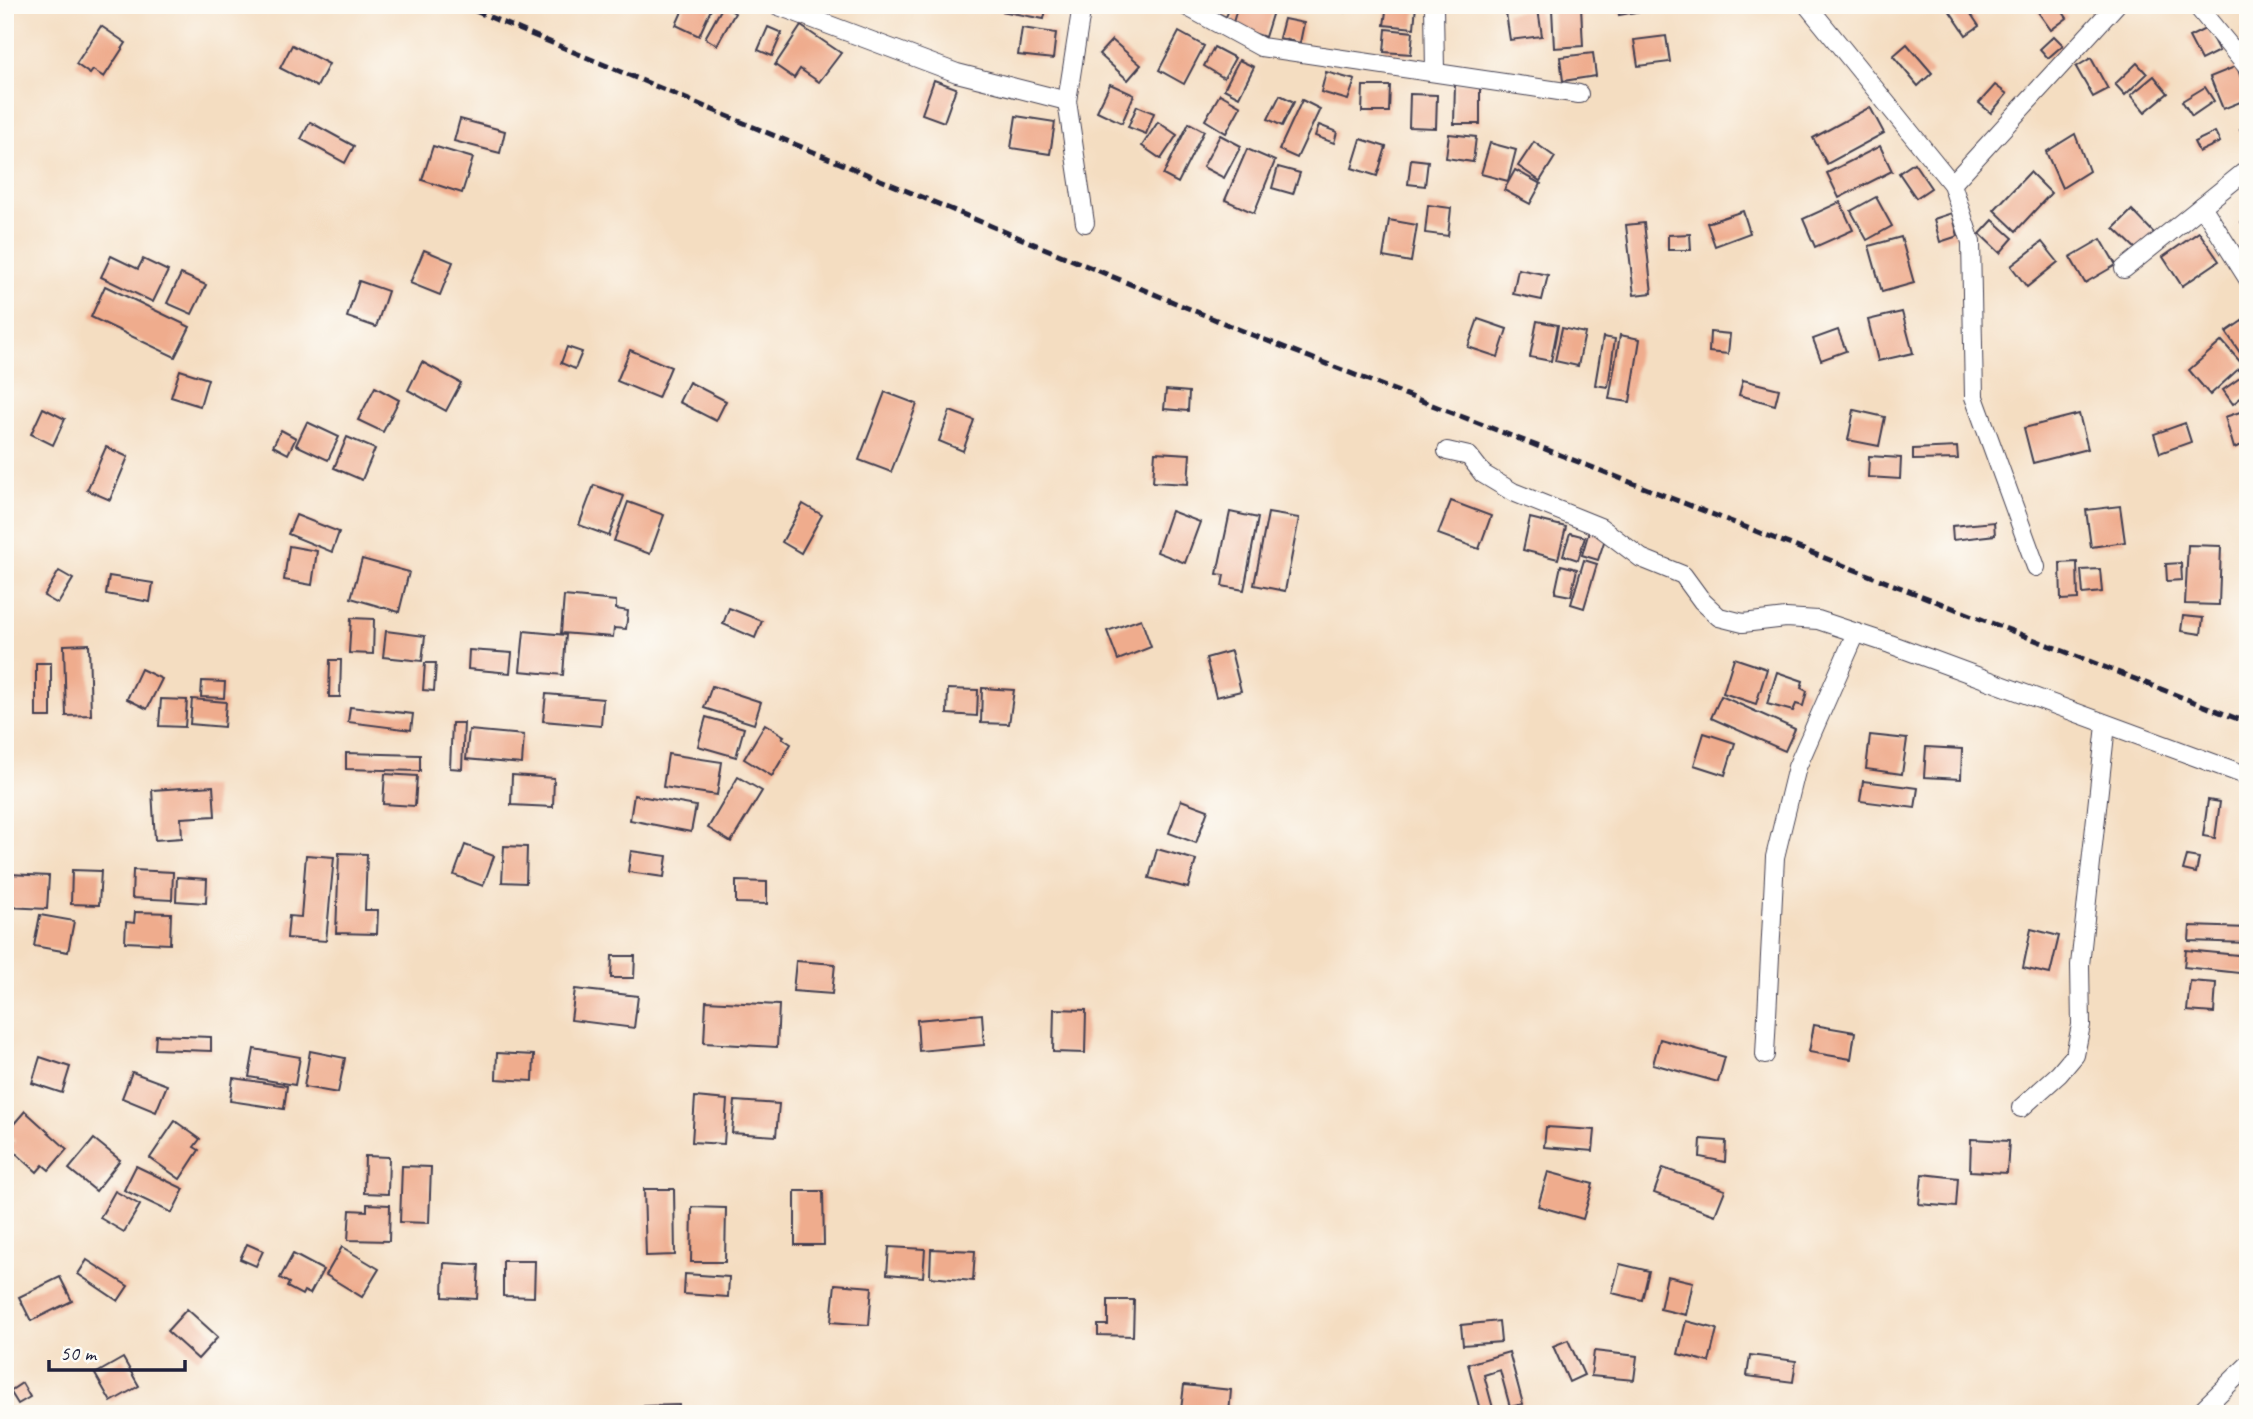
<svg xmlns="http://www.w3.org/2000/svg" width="2253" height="1419" viewBox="0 0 2253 1419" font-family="Caveat,sans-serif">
<rect width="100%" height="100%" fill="#fdfcf7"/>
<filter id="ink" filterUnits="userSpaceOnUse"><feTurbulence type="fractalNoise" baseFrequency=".0143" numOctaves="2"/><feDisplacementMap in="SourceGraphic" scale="14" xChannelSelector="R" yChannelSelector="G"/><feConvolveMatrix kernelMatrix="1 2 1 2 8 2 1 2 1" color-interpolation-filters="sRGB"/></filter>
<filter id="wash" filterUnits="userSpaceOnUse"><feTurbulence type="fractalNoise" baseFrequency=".00686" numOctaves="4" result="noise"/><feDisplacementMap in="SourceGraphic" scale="28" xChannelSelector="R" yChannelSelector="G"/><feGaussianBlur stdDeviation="1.57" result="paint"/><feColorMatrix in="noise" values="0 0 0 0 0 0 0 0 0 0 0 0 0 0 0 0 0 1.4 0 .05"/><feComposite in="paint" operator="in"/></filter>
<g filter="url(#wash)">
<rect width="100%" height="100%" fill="#f4ddc1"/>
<g id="blocks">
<g fill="#efac8d">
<path d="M 685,5 L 713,5 L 699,36 L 676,25 Z"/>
<path d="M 935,5 L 954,5 L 952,11 Z"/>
<path d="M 1003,5 L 1047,5 L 1044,19 L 1001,11 Z"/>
<path d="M 1201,5 L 1231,5 L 1226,17 Z"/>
<path d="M 1238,5 L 1275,5 L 1265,37 L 1232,26 Z"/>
<path d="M 1327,5 L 1345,5 L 1344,12 L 1327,8 Z"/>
<path d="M 1387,5 L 1416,5 L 1414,28 L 1384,25 Z"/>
<path d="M 1617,5 L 1656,5 L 1657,8 L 1619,15 Z"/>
<path d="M 1965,5 L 1979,26 L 1966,35 L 1947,7 Z"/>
<path d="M 2047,5 L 2058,5 L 2067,18 L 2051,30 L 2038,12 Z"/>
<path d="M 723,6 L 735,13 L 717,45 L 705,38 Z"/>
<path d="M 1581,7 L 1583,46 L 1554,48 L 1552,9 Z"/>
<path d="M 1538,9 L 1542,36 L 1510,40 L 1506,13 Z"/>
<path d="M 1284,19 L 1304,23 L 1300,43 L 1279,38 Z"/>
<path d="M 101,26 L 126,43 L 104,77 L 93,70 L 90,74 L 76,64 Z"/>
<path d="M 801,26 L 841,53 L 819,82 L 800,69 L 794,78 L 775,65 Z"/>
<path d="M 768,27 L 782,33 L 772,56 L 758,50 Z"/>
<path d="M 1022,28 L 1056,33 L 1053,59 L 1018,55 Z"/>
<path d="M 2207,28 L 2219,51 L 2201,60 L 2189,37 Z"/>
<path d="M 2248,28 L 2248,46 L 2241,31 Z"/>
<path d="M 1386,29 L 1413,32 L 1411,54 L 1384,52 Z"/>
<path d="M 1179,32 L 1204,46 L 1184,84 L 1159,70 Z"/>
<path d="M 1666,36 L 1670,62 L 1638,66 L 1634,40 Z"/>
<path d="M 2054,36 L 2063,45 L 2048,58 L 2040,49 Z"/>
<path d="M 1112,40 L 1141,65 L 1128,80 L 1099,54 Z"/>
<path d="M 1907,44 L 1932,73 L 1918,86 L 1893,56 Z"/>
<path d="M 292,45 L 329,64 L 317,87 L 280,68 Z"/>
<path d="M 1214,47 L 1235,58 L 1224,78 L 1204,66 Z"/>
<path d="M 1593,53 L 1596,76 L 1563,81 L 1560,57 Z"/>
<path d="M 2091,58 L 2108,89 L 2093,97 L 2076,67 Z"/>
<path d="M 1239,60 L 1254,67 L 1239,97 L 1224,89 Z"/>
<path d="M 2137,63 L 2147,74 L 2125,95 L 2115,84 Z"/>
<path d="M 2237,66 L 2248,99 L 2223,109 L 2210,77 Z"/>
<path d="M 1326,72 L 1355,80 L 1348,100 L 1321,92 Z"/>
<path d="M 2154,76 L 2168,93 L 2145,112 L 2131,95 Z"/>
<path d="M 934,80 L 956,88 L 944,122 L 922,114 Z"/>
<path d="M 1455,83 L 1480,83 L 1480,124 L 1454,124 Z"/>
<path d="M 1110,84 L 1134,95 L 1122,123 L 1097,111 Z"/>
<path d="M 1995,85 L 2007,94 L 1991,113 L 1979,103 Z"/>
<path d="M 1363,86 L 1390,86 L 1389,112 L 1362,112 Z"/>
<path d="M 2205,87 L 2214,101 L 2192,116 L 2182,101 Z"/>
<path d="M 1220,94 L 1241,106 L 1226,133 L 1205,120 Z"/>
<path d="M 1410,94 L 1437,95 L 1436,128 L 1409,127 Z"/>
<path d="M 1280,95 L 1294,102 L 1282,126 L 1268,119 Z"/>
<path d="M 1302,100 L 1320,109 L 1297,158 L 1279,150 Z"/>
<path d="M 1137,106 L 1154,113 L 1146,134 L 1128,127 Z"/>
<path d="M 1870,107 L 1884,133 L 1827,164 L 1813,138 Z"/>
<path d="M 1016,116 L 1055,122 L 1050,154 L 1011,148 Z"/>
<path d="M 460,119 L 505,131 L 500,153 L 454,141 Z"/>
<path d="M 310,122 L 354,146 L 345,163 L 301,139 Z"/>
<path d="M 1158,122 L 1177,135 L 1161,159 L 1142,146 Z"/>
<path d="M 1189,123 L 1204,131 L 1178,183 L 1163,175 Z"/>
<path d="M 1319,125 L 1337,132 L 1334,143 L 1315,136 Z"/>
<path d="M 2248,125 L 2248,143 L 2240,130 Z"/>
<path d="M 2215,132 L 2220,142 L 2199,152 L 2194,142 Z"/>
<path d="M 1449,134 L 1476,137 L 1473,162 L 1446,158 Z"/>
<path d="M 2075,134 L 2089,171 L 2062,188 L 2046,152 Z"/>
<path d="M 1220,135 L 1241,146 L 1224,178 L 1203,167 Z"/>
<path d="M 1361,139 L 1386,147 L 1377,176 L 1352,168 Z"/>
<path d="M 1534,142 L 1555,157 L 1540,181 L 1518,166 Z"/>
<path d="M 1490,143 L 1516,150 L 1508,181 L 1481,174 Z"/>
<path d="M 433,146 L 473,158 L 462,193 L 422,180 Z"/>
<path d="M 1880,146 L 1892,171 L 1839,198 L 1827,173 Z"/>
<path d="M 1247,149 L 1275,161 L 1254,213 L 1225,200 Z"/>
<path d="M 1411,159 L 1428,161 L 1425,186 L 1408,184 Z"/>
<path d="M 1914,163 L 1931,188 L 1916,198 L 1899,173 Z"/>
<path d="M 1278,167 L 1300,173 L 1293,194 L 1272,188 Z"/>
<path d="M 1515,170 L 1541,184 L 1530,204 L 1504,190 Z"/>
<path d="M 2030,172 L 2051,193 L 2016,231 L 1994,210 Z"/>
<path d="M 1876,197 L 1892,226 L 1867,240 L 1851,211 Z"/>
<path d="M 1840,202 L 1853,230 L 1815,247 L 1803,219 Z"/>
<path d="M 1428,205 L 1451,208 L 1448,236 L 1425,233 Z"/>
<path d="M 2132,210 L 2154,233 L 2137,250 L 2114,228 Z"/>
<path d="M 1743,211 L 1750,233 L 1715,246 L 1707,223 Z"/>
<path d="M 1952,213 L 1958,236 L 1940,242 L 1934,219 Z"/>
<path d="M 2248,215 L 2248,230 L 2241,222 Z"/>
<path d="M 1389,220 L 1417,225 L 1411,262 L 1383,257 Z"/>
<path d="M 1993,220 L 2013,238 L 2000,253 L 1980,234 Z"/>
<path d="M 1644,223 L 1652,293 L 1634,295 L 1626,225 Z"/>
<path d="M 2199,232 L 2219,261 L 2182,286 L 2163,257 Z"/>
<path d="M 1690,234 L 1691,250 L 1668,250 L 1668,235 Z"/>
<path d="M 1901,237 L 1914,283 L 1882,292 L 1869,246 Z"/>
<path d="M 2101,239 L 2116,265 L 2085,283 L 2070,257 Z"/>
<path d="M 2042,242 L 2058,262 L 2027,287 L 2011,266 Z"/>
<path d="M 424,250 L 453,262 L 440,295 L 410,283 Z"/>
<path d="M 111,256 L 138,269 L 143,259 L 168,271 L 153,302 L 101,277 Z"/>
<path d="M 1518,269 L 1548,275 L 1542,300 L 1513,294 Z"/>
<path d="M 181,274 L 206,285 L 192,314 L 167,303 Z"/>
<path d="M 359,281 L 388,291 L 376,327 L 347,317 Z"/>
<path d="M 105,286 L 190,327 L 175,357 L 91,317 Z"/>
<path d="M 1902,312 L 1913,353 L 1878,361 L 1868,320 Z"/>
<path d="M 2248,317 L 2248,358 L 2245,360 L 2226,332 Z"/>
<path d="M 1478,319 L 1507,329 L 1498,357 L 1468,347 Z"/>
<path d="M 1537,321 L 1558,325 L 1551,361 L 1530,357 Z"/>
<path d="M 1562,328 L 1585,333 L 1578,366 L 1555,361 Z"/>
<path d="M 1838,330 L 1846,351 L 1821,360 L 1813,339 Z"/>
<path d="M 1710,332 L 1730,334 L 1728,354 L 1709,352 Z"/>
<path d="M 1620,335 L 1640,339 L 1630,402 L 1609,399 Z"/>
<path d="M 1603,337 L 1615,339 L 1608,387 L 1595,385 Z"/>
<path d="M 2222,341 L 2243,365 L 2210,395 L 2189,370 Z"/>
<path d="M 567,347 L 582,352 L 575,369 L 561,363 Z"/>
<path d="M 630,350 L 671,367 L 658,398 L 617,381 Z"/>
<path d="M 422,362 L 461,383 L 446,411 L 408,390 Z"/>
<path d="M 180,370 L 208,379 L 200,406 L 171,397 Z"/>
<path d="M 2244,375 L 2248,380 L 2248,392 L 2233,404 L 2223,390 Z"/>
<path d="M 1743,380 L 1779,389 L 1775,405 L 1739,395 Z"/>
<path d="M 689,382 L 726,401 L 716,421 L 679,402 Z"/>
<path d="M 375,387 L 399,400 L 383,432 L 358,420 Z"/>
<path d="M 1166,390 L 1189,392 L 1188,411 L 1164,409 Z"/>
<path d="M 885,392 L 917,404 L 891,472 L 859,460 Z"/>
<path d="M 43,408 L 65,419 L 53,445 L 31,434 Z"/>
<path d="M 1854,410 L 1885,417 L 1879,446 L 1848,440 Z"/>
<path d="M 950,411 L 974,420 L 963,451 L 939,441 Z"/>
<path d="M 2243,411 L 2248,443 L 2234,448 L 2225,417 Z"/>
<path d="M 2079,414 L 2088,449 L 2033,463 L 2024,428 Z"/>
<path d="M 307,422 L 339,437 L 328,460 L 296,445 Z"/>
<path d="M 2185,423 L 2191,442 L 2160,453 L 2154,434 Z"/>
<path d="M 281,430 L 296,438 L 288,454 L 273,446 Z"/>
<path d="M 347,437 L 375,449 L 362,480 L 334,468 Z"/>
<path d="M 106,447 L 128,457 L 110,500 L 87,490 Z"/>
<path d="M 1957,447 L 1958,459 L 1913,460 L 1913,449 Z"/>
<path d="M 1155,452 L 1190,454 L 1188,484 L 1153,482 Z"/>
<path d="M 1869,456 L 1901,458 L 1900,479 L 1868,477 Z"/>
<path d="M 594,485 L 624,496 L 609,536 L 579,525 Z"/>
<path d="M 1451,501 L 1491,516 L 1479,549 L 1438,534 Z"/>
<path d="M 628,502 L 664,515 L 650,554 L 614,541 Z"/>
<path d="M 803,504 L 822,515 L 801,553 L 782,542 Z"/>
<path d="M 2120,506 L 2125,542 L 2091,547 L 2086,510 Z"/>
<path d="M 1171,511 L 1200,522 L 1185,563 L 1157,552 Z"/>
<path d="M 1230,512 L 1258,518 L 1244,590 L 1222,586 L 1224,575 L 1217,574 Z"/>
<path d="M 1268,513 L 1299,518 L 1285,591 L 1254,585 Z"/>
<path d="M 296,515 L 339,532 L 332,552 L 288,534 Z"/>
<path d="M 1530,518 L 1566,527 L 1558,559 L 1523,550 Z"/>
<path d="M 1994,522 L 1995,535 L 1953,540 L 1952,526 Z"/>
<path d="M 1590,528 L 1607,533 L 1598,560 L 1582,555 Z"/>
<path d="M 1570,533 L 1585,537 L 1578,560 L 1563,555 Z"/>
<path d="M 2188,545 L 2221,546 L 2219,605 L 2185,604 Z"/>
<path d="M 289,546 L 317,551 L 312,585 L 284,580 Z"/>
<path d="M 362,559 L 409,572 L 399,612 L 351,598 Z"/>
<path d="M 1584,560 L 1597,564 L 1584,608 L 1571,604 Z"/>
<path d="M 2077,562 L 2078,599 L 2061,600 L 2060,563 Z"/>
<path d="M 2181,563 L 2182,580 L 2167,581 L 2166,564 Z"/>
<path d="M 1561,565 L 1577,569 L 1571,596 L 1555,593 Z"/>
<path d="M 2100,569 L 2102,592 L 2083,594 L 2081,570 Z"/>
<path d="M 59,571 L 73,579 L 58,604 L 44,596 Z"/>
<path d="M 109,576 L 153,583 L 150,602 L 106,594 Z"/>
<path d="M 564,596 L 616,601 L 616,609 L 628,611 L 626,629 L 614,628 L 613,637 L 561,633 Z"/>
<path d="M 729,608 L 762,621 L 755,638 L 723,624 Z"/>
<path d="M 2183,616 L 2203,618 L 2201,634 L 2181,631 Z"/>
<path d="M 351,618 L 374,619 L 373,654 L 349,653 Z"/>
<path d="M 1141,619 L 1151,647 L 1118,660 L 1107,631 Z"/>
<path d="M 386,631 L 425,636 L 422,661 L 383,657 Z"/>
<path d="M 524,631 L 566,635 L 563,675 L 520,671 Z"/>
<path d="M 89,644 L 91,715 L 66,716 L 64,645 Z"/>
<path d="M 469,650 L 512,653 L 510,673 L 468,669 Z"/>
<path d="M 1231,651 L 1241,691 L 1216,697 L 1206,658 Z"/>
<path d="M 1734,658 L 1767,669 L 1756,704 L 1723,693 Z"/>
<path d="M 330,660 L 341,660 L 340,697 L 329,697 Z"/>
<rect x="36" y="663" width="15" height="54"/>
<path d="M 425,663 L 436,663 L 434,691 L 423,690 Z"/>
<path d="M 141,669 L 162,679 L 147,709 L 127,699 Z"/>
<path d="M 1777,672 L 1803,681 L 1801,688 L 1807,691 L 1803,706 L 1796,704 L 1793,711 L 1767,704 Z"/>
<path d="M 202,681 L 225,682 L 224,698 L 201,697 Z"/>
<path d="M 712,686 L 761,702 L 754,724 L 704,708 Z"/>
<path d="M 982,688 L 1014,690 L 1009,724 L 981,723 Z"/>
<path d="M 948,689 L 978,690 L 977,716 L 947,714 Z"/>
<path d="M 546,694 L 603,699 L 601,726 L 543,721 Z"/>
<path d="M 1721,696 L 1795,729 L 1785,751 L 1711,718 Z"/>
<path d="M 161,699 L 187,700 L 185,727 L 159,726 Z"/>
<path d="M 192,699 L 226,702 L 224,727 L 190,724 Z"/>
<path d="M 350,707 L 413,714 L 411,730 L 348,722 Z"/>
<path d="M 706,717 L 744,728 L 736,757 L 698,746 Z"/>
<path d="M 452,723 L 464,723 L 462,769 L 450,768 Z"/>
<path d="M 765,724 L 784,736 L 782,738 L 791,744 L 772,776 L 744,759 Z"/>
<path d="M 469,730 L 524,735 L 522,764 L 466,759 Z"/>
<path d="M 1704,733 L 1735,743 L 1725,775 L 1694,765 Z"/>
<path d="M 1870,735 L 1907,739 L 1902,774 L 1866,769 Z"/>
<path d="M 1926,747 L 1962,749 L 1961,779 L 1924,777 Z"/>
<path d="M 346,753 L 420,755 L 420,771 L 346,769 Z"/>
<path d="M 668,754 L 722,762 L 717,795 L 663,787 Z"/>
<path d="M 385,774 L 417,776 L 415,806 L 383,804 Z"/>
<path d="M 512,775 L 554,778 L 553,807 L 511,805 Z"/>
<path d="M 738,777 L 762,791 L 731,842 L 708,828 Z"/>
<path d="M 1863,781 L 1918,788 L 1915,808 L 1860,801 Z"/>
<path d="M 213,786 L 215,816 L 181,818 L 182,838 L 155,840 L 152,790 Z"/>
<path d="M 634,795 L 696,806 L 691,832 L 630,820 Z"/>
<path d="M 1181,800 L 1208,810 L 1196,843 L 1169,833 Z"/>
<path d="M 2208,800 L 2220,802 L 2215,838 L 2203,836 Z"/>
<path d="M 465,845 L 494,856 L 483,886 L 454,875 Z"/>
<path d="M 504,846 L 527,847 L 526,883 L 502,882 Z"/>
<path d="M 1157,849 L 1196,860 L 1188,888 L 1149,878 Z"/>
<path d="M 631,851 L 667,856 L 664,877 L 628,872 Z"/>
<path d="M 339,853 L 367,854 L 365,910 L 378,910 L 377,934 L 336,933 Z"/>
<path d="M 306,855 L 334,857 L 326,941 L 287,938 L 289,916 L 301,917 Z"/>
<path d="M 2187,856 L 2199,858 L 2196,873 L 2183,870 Z"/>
<path d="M 72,870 L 101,871 L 99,905 L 71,904 Z"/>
<path d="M 133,870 L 173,872 L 172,900 L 132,898 Z"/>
<path d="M 9,874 L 49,876 L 47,909 L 8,907 Z"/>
<path d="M 177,877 L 207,879 L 206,903 L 176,901 Z"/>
<path d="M 736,881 L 767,882 L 767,904 L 736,903 Z"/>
<path d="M 135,912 L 171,913 L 170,944 L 125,942 L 126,922 L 134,923 Z"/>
<path d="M 40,915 L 74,921 L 68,952 L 34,946 Z"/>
<path d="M 2190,926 L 2248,928 L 2248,943 L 2189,941 Z"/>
<path d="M 2031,929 L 2059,936 L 2050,974 L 2023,968 Z"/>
<path d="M 2186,950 L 2248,956 L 2248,974 L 2184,967 Z"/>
<path d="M 612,956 L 635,956 L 634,978 L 611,978 Z"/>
<path d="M 796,961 L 835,964 L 832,994 L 793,991 Z"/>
<path d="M 2190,981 L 2216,983 L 2214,1013 L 2187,1011 Z"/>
<path d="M 575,989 L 638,996 L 634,1028 L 571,1020 Z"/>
<path d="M 706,1001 L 779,1005 L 777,1047 L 704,1043 Z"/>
<path d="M 1054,1009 L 1086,1010 L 1085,1053 L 1053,1052 Z"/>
<path d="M 982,1014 L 984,1045 L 919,1051 L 917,1020 Z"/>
<path d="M 1814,1025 L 1855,1032 L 1851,1059 L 1809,1052 Z"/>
<path d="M 156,1035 L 211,1037 L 211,1051 L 155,1049 Z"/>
<path d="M 1660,1039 L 1725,1057 L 1718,1082 L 1653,1064 Z"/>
<path d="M 254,1049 L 300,1057 L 295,1085 L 249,1077 Z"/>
<path d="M 310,1051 L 345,1058 L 338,1093 L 304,1087 Z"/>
<path d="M 497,1053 L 534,1055 L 533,1081 L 496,1079 Z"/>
<path d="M 40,1057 L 70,1067 L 62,1093 L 32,1083 Z"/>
<path d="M 132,1072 L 167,1085 L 156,1112 L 122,1098 Z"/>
<path d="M 233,1078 L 287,1086 L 284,1109 L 230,1101 Z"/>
<path d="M 695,1097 L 727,1100 L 724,1144 L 692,1142 Z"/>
<path d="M 735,1101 L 779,1104 L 776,1136 L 732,1133 Z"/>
<path d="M 25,1111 L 67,1149 L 49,1170 L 43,1165 L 37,1172 L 9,1147 L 15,1141 L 6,1133 Z"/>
<path d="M 175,1121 L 200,1139 L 194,1147 L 199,1150 L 180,1179 L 150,1158 Z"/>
<path d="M 1546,1127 L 1595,1130 L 1593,1151 L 1544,1147 Z"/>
<path d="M 94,1139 L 120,1160 L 96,1191 L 69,1169 Z"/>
<path d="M 1701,1139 L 1726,1141 L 1725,1162 L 1700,1157 Z"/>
<path d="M 1971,1139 L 2009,1141 L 2007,1173 L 1970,1171 Z"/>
<path d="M 365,1156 L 389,1157 L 388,1194 L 364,1193 Z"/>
<path d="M 136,1166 L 184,1189 L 172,1213 L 124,1190 Z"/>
<path d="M 402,1166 L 431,1167 L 429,1223 L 400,1222 Z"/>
<path d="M 1663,1168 L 1725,1190 L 1715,1215 L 1654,1193 Z"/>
<path d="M 1548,1172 L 1593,1184 L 1583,1219 L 1538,1206 Z"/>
<path d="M 1922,1174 L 1958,1178 L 1956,1207 L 1919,1204 Z"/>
<path d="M 644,1189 L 674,1189 L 675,1255 L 646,1256 Z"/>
<path d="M 115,1191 L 140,1205 L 124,1232 L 100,1218 Z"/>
<path d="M 795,1191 L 823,1191 L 824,1245 L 795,1245 Z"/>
<path d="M 367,1204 L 390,1205 L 389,1241 L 348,1240 L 350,1210 L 367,1211 Z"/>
<path d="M 692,1207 L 726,1208 L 725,1262 L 691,1262 Z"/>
<path d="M 247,1244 L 263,1251 L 256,1266 L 240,1259 Z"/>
<path d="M 342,1247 L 379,1269 L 362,1297 L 326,1275 Z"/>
<path d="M 889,1247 L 925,1249 L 923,1277 L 887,1274 Z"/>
<path d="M 931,1249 L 975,1251 L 973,1281 L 930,1277 Z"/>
<path d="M 293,1254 L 323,1270 L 310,1294 L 304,1291 L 302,1295 L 287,1287 L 289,1283 L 280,1278 Z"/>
<path d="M 87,1260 L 128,1286 L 118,1301 L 78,1274 Z"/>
<path d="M 503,1261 L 535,1261 L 534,1297 L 503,1296 Z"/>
<path d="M 444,1263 L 479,1265 L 477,1299 L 443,1297 Z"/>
<path d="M 1620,1264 L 1649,1271 L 1642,1300 L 1612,1293 Z"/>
<path d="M 685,1274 L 729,1277 L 728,1297 L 684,1294 Z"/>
<path d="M 1667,1276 L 1693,1282 L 1686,1315 L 1660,1309 Z"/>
<path d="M 60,1277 L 72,1301 L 31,1321 L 19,1297 Z"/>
<path d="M 835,1284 L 872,1287 L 869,1325 L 831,1322 Z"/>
<path d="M 1108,1300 L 1134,1300 L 1133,1336 L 1098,1335 L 1098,1325 L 1108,1325 Z"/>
<path d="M 187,1309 L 218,1337 L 198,1359 L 167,1331 Z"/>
<path d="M 1499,1321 L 1501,1342 L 1463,1345 L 1461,1325 Z"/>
<path d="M 1686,1321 L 1717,1329 L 1709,1362 L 1678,1354 Z"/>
<path d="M 1568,1340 L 1584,1375 L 1569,1382 L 1553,1346 Z"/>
<path d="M 1594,1351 L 1637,1356 L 1634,1380 L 1591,1376 Z"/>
<path d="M 1509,1352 L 1523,1404 L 1510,1407 L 1500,1370 L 1484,1375 L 1494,1412 L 1481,1414 L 1468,1364 Z"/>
<path d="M 1750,1355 L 1796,1361 L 1793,1382 L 1747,1376 Z"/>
<path d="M 123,1358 L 139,1386 L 111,1402 L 95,1374 Z"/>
<path d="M 22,1383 L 30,1397 L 18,1404 L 10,1391 Z"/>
<path d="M 1184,1385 L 1231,1390 L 1229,1414 L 1181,1410 Z"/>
<path d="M 679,1405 L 680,1414 L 645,1414 L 644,1406 Z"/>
</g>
</g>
</g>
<g filter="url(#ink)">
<use href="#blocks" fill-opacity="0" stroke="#423e4f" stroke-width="2"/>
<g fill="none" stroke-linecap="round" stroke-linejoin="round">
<defs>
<g id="street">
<path d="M 776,5 L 957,73 L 1067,101"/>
<path d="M 1082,5 L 1067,101 L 1085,223"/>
<path d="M 1184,5 L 1261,47 L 1579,94"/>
<path d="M 1434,5 L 1435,72"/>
<path d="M 1807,5 L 1952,184 L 1971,242 L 1974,397 L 2036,567"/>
<path d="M 2196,5 L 2248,68"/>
<path d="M 1952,184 L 2116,5"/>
<path d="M 2202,206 L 2248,279"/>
<path d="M 2124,269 L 2248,169"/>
<path d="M 1447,451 L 1469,456 L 1483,474 L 1513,492 L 1600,527 L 1641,558 L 1683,575 L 1702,601 L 1719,617 L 1743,623 L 1786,618 L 1818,620 L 1890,644 L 2248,776"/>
<path d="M 1765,1055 L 1775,857 L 1797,767 L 1856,633"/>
<path d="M 2021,1108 L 2059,1074 L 2075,1055 L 2081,1025 L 2080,965 L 2106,725"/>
<path d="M 2198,1414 L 2248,1365"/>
</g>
</defs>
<use href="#street" stroke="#423e4f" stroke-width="20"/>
<use href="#street" stroke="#fff" stroke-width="18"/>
<path stroke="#22223b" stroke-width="5" stroke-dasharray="10 5" stroke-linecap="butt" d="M 461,5 L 1250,334 L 2248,723"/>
</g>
</g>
<rect width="2253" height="1419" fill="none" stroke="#fdfcf7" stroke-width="28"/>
<path d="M49 1360v10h136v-10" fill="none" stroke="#22223b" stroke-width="3.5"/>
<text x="60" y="1360" font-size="21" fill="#22223b" stroke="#fdfcf7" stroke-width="5" paint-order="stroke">50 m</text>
</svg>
